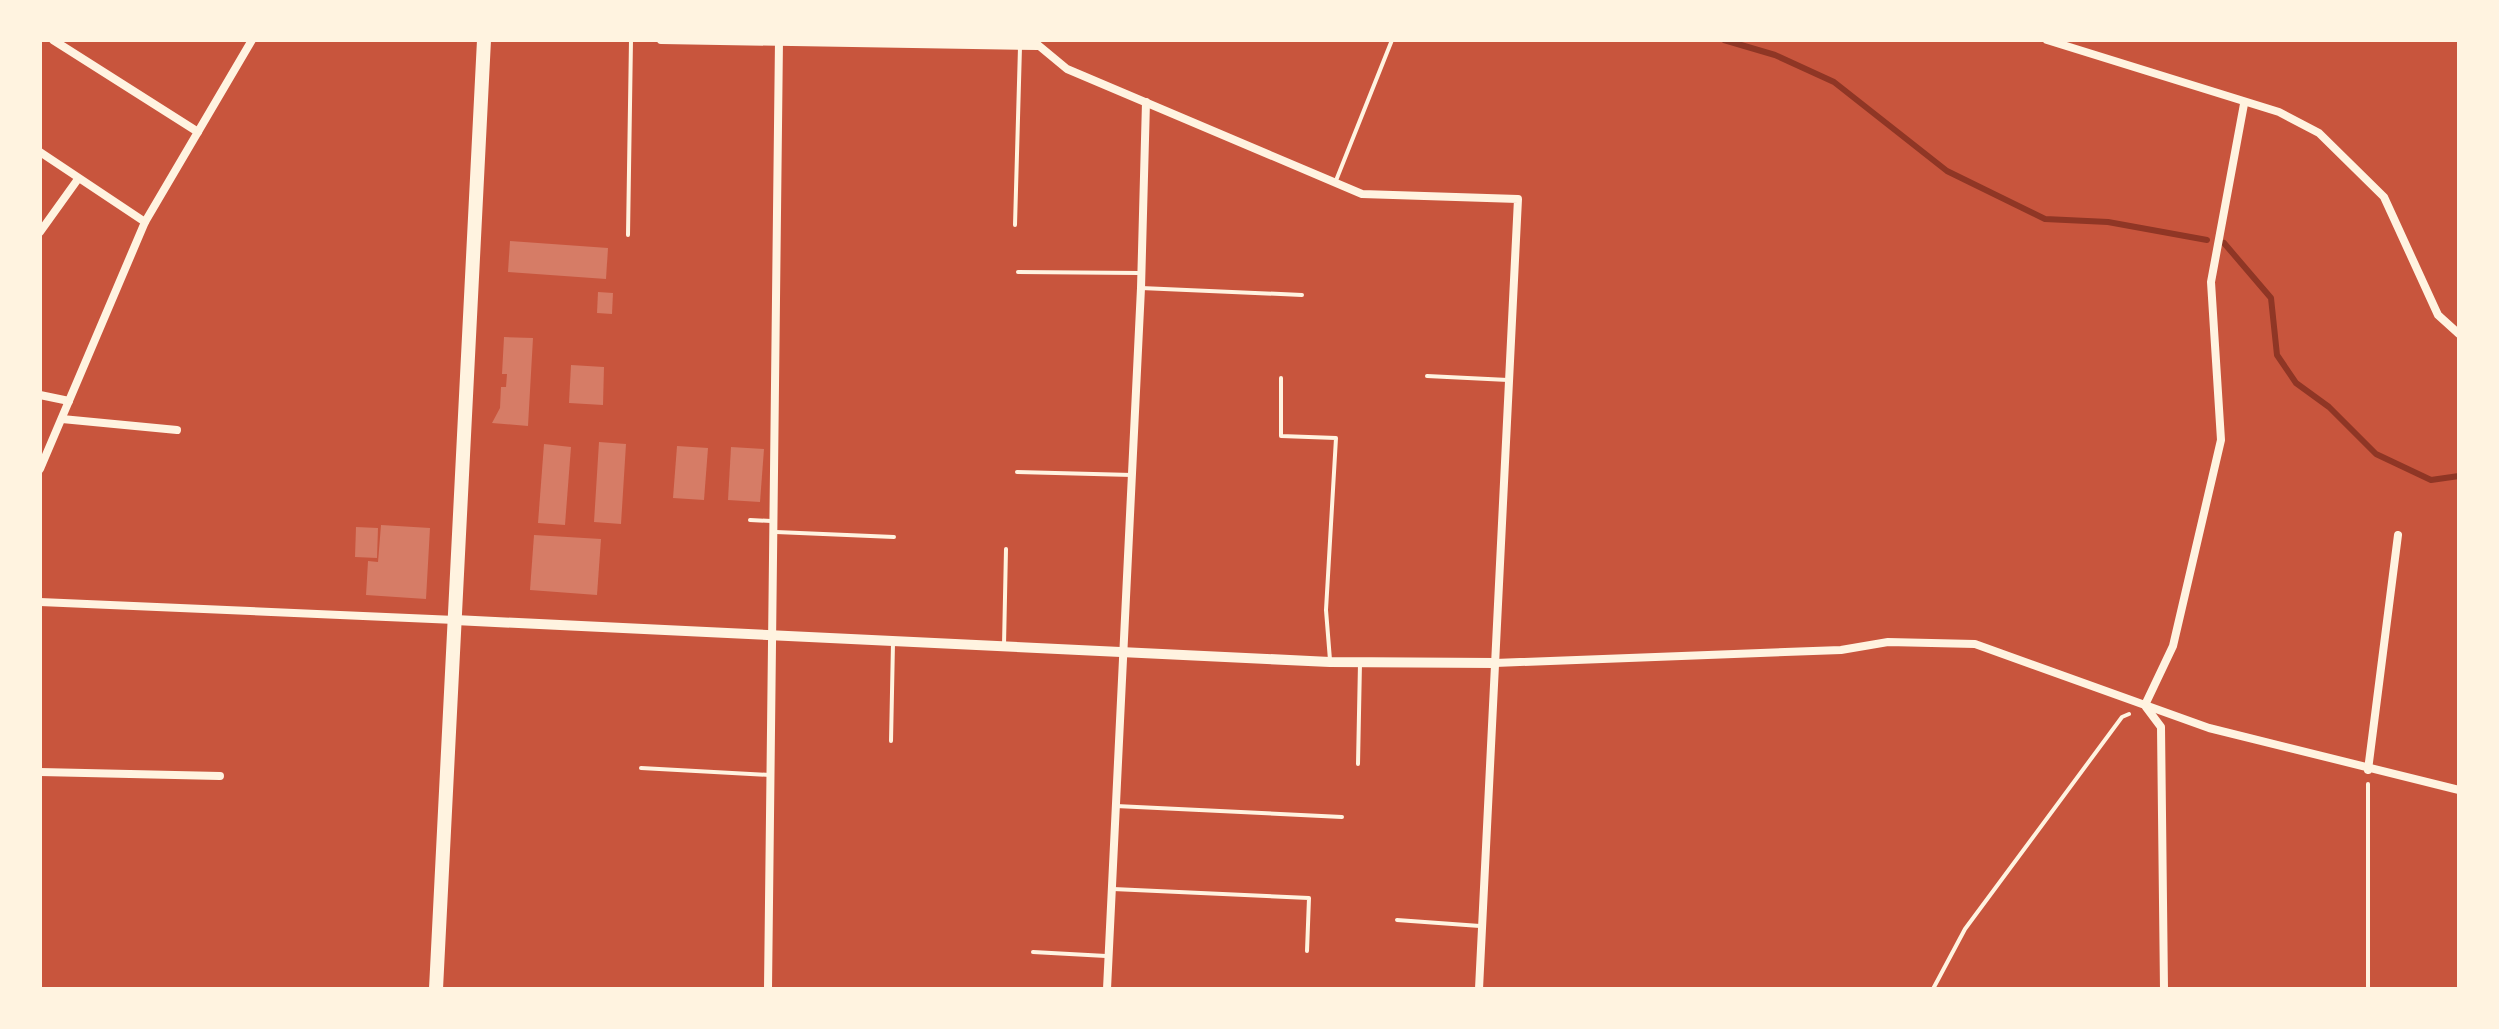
<svg xmlns="http://www.w3.org/2000/svg" width="2499" height="1029" viewBox="0 0 2499 1029" font-family="Arial,sans-serif">
<rect width="100%" height="100%" fill="#c8553d"/>
<g fill="none" stroke-linecap="round" stroke-linejoin="round">
<g stroke="#8f3625" stroke-width="6">
<path d="M 1724,40 L 1775,55 L 1834,82 L 1947,171 L 2045,219 L 2108,222 L 2207,240"/>
<path d="M 2224,243 L 2271,298 L 2277,355 L 2296,383 L 2329,407 L 2376,454 L 2431,480 L 2459,476"/>
</g>
</g>
<g fill="#d67c66">
<path d="M 510,241 L 608,248 L 606,279 L 508,272 Z"/>
<path d="M 598,292 L 613,293 L 612,314 L 597,313 Z"/>
<path d="M 504,337 L 533,338 L 528,426 L 492,423 L 500,408 L 501,387 L 506,387 L 507,374 L 502,374 Z"/>
<path d="M 571,365 L 604,367 L 603,405 L 569,403 Z"/>
<path d="M 599,442 L 626,444 L 621,524 L 594,522 Z"/>
<path d="M 544,444 L 571,447 L 565,525 L 538,523 Z"/>
<path d="M 677,446 L 708,448 L 704,500 L 673,498 Z"/>
<path d="M 731,447 L 764,449 L 760,502 L 728,500 Z"/>
<path d="M 381,525 L 430,528 L 426,599 L 366,595 L 368,561 L 378,562 Z"/>
<path d="M 356,527 L 378,528 L 377,558 L 355,557 Z"/>
<path d="M 534,535 L 601,539 L 597,595 L 530,590 Z"/>
</g>
<g fill="none" stroke-linecap="round" stroke-linejoin="round">
<g stroke="#fff3e0" stroke-width="4">
<path d="M 1933,989 L 1965,929 L 2122,717 L 2129,714"/>
<path d="M 2368,989 L 2368,784"/>
</g>
<g stroke="#fff3e0" stroke-width="4">
<path d="M 1335,183 L 1392,40"/>
<path d="M 1015,225 L 1020,47"/>
<path d="M 628,235 L 631,40"/>
<path d="M 1018,272 L 1139,273"/>
<path d="M 1141,288 L 1302,295"/>
<path d="M 1427,376 L 1508,380"/>
<path d="M 1281,378 L 1281,436 L 1336,438 L 1326,610 L 1330,660"/>
<path d="M 1017,472 L 1132,475"/>
<path d="M 750,520 L 771,521"/>
<path d="M 776,532 L 894,537"/>
<path d="M 1004,645 L 1006,549"/>
<path d="M 891,741 L 893,643"/>
<path d="M 1358,764 L 1360,663"/>
<path d="M 641,768 L 770,775"/>
<path d="M 1116,806 L 1342,817"/>
<path d="M 1113,889 L 1309,898 L 1307,951"/>
<path d="M 1397,920 L 1480,926"/>
<path d="M 1033,952 L 1106,956"/>
</g>
<g stroke="#fff3e0" stroke-width="8">
<path d="M 53,40 L 198,132"/>
<path d="M 661,40 L 1038,46"/>
<path d="M 1032,40 L 1067,69 L 1362,194 L 1518,199 L 1479,989"/>
<path d="M 2047,40 L 2279,112 L 2319,133 L 2384,197 L 2438,315 L 2459,334"/>
<path d="M 40,152 L 145,222"/>
<path d="M 40,232 L 78,179"/>
<path d="M 40,395 L 69,401"/>
<path d="M 62,419 L 177,430"/>
<path d="M 40,469 L 145,222 L 252,40"/>
<path d="M 40,602 L 455,620"/>
<path d="M 1495,663 L 1841,650 L 1888,642 L 1975,644 L 2209,728 L 2459,790"/>
<path d="M 2145,705 L 2173,646 L 2221,440 L 2211,282 L 2244,104"/>
<path d="M 2146,707 L 2161,727 L 2164,989"/>
<path d="M 2368,770 L 2398,535"/>
<path d="M 40,772 L 220,776"/>
<path d="M 768,989 L 779,40"/>
<path d="M 1107,989 L 1141,288 L 1146,102"/>
</g>
<path stroke="#fff3e0" stroke-width="10" d="M 455,620 L 1330,662 L 1495,663"/>
<path stroke="#fff3e0" stroke-width="14" d="M 436,989 L 484,40"/>
</g>
<rect width="2499" height="1029" fill="none" stroke="#fff3e0" stroke-width="84"/>
</svg>
